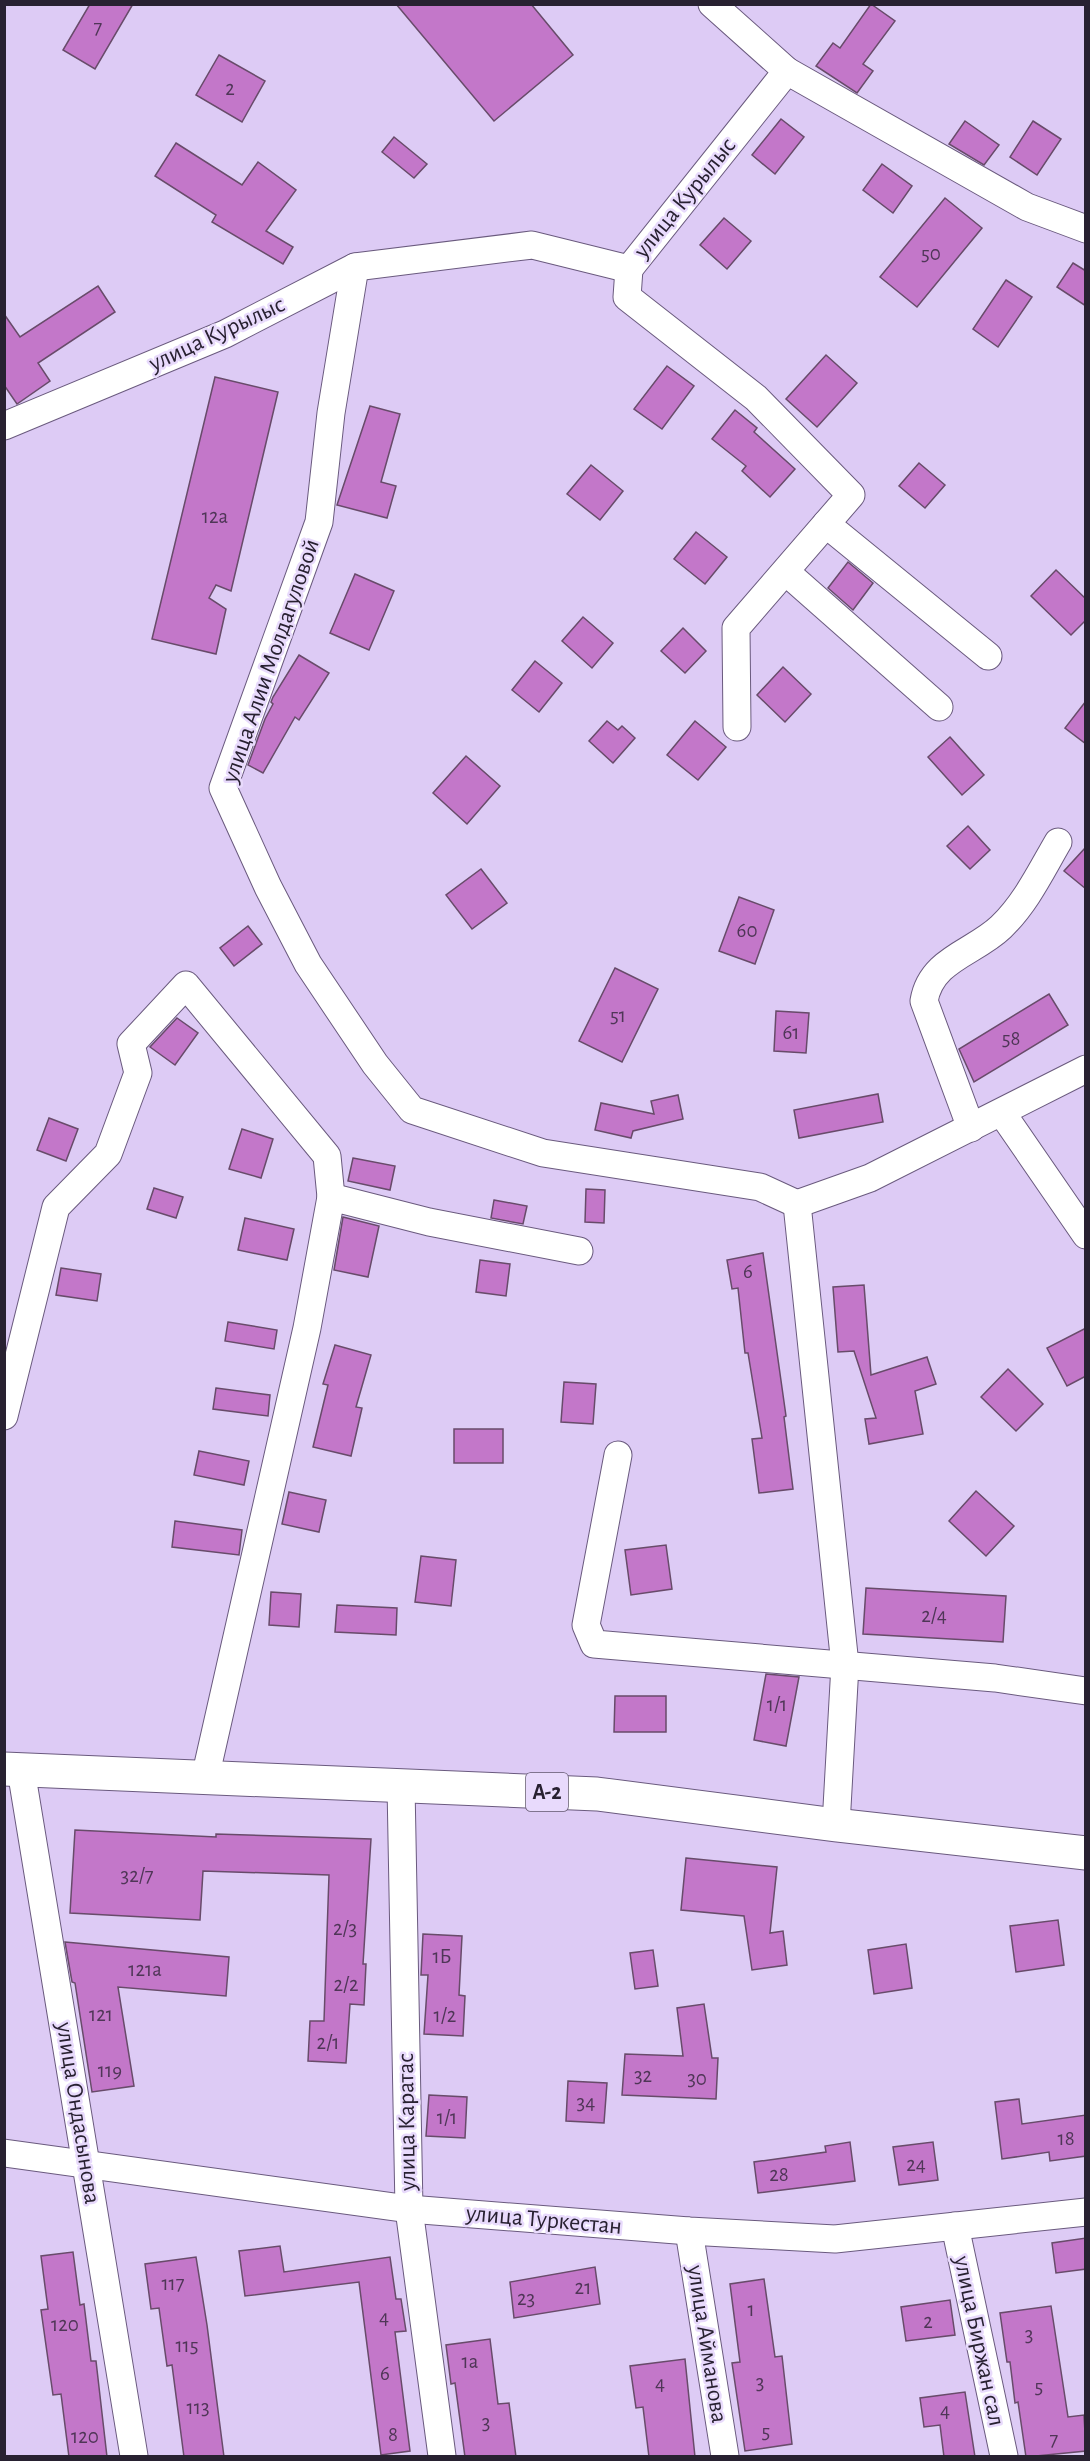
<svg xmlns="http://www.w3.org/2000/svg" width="1090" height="2461" viewBox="0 0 1090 2461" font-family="'Alegreya Sans',sans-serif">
<rect width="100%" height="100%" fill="#ddcbf5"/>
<g fill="#c377c9" stroke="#684b6a" stroke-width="1.5">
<path d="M 90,4 L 133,4 L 95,69 L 63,50 Z"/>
<path d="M 396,4 L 531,4 L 573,55 L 494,121 Z"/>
<path d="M 871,4 L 895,21 L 863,64 L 873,71 L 857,93 L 816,66 L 833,43 L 840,48 Z"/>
<path d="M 219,55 L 265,81 L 242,122 L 196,95 Z"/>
<path d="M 781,119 L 804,137 L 775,174 L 752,155 Z"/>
<path d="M 965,121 L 999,145 L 984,165 L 949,144 Z"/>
<path d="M 1033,121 L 1061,139 L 1037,175 L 1010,157 Z"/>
<path d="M 394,137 L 427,164 L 414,178 L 382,152 Z"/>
<path d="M 176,143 L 242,185 L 258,162 L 296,190 L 266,231 L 293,247 L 283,264 L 212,222 L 216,215 L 155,176 Z"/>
<path d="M 882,164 L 912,186 L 893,213 L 863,190 Z"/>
<path d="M 945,198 L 982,228 L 917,307 L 880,277 Z"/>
<path d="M 724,218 L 751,241 L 727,269 L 700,245 Z"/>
<path d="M 1073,263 L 1086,271 L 1086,306 L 1057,287 Z"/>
<path d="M 1006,280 L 1032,297 L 998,347 L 973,329 Z"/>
<path d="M 98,286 L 115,312 L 38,363 L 50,381 L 17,404 L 4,385 L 4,314 L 20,337 Z"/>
<path d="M 826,355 L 857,383 L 817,427 L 786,399 Z"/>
<path d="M 667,366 L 694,386 L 662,429 L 634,409 Z"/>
<path d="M 215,377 L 278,392 L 231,591 L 216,585 L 209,598 L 226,609 L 216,654 L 152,639 Z"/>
<path d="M 370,406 L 400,414 L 381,482 L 396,486 L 387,518 L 337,505 Z"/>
<path d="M 735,410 L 757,428 L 754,432 L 795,469 L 770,497 L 742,471 L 746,466 L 712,439 Z"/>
<path d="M 919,463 L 945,485 L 925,508 L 899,486 Z"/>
<path d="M 591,465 L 623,491 L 600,520 L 567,494 Z"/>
<path d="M 696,532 L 727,557 L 705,584 L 674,559 Z"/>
<path d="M 848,562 L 873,583 L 853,610 L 828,588 Z"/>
<path d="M 1056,570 L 1086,599 L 1086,620 L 1071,635 L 1031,596 Z"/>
<path d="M 355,574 L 394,591 L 369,650 L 330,633 Z"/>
<path d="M 583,617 L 613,643 L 592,668 L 562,641 Z"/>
<path d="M 683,628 L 706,651 L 685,673 L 661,651 Z"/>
<path d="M 299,655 L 329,673 L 299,720 L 295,717 L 263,773 L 248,765 L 265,719 L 273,704 L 271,702 L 273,697 Z"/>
<path d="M 535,661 L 562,683 L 539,712 L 512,690 Z"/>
<path d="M 783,667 L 811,694 L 785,722 L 757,695 Z"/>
<path d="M 1086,701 L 1086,744 L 1065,728 Z"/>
<path d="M 607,721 L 618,730 L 622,726 L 635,738 L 613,763 L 589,741 Z"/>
<path d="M 695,721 L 726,747 L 698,780 L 667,755 Z"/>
<path d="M 950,737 L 984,775 L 962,795 L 928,757 Z"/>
<path d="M 466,756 L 500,786 L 467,824 L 433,793 Z"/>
<path d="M 968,826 L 990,850 L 970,869 L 947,846 Z"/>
<path d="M 1086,847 L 1086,889 L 1064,871 Z"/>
<path d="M 481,869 L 507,903 L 472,929 L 446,895 Z"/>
<path d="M 739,897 L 774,910 L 755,964 L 719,951 Z"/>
<path d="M 248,926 L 262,944 L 234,966 L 220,948 Z"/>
<path d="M 615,968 L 658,989 L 622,1062 L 579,1041 Z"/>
<path d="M 1049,994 L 1068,1025 L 974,1082 L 959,1049 Z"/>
<path d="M 776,1011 L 809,1013 L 806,1053 L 774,1051 Z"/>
<path d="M 177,1018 L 198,1033 L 175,1065 L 150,1047 Z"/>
<path d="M 878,1094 L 883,1122 L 799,1138 L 794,1110 Z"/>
<path d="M 678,1095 L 683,1119 L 633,1131 L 631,1138 L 595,1130 L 601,1103 L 654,1114 L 651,1101 Z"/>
<path d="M 49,1118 L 78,1129 L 66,1161 L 37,1150 Z"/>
<path d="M 242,1129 L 273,1139 L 261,1178 L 229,1169 Z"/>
<path d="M 353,1158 L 395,1166 L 390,1190 L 348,1181 Z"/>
<path d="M 154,1188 L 183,1197 L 176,1218 L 147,1209 Z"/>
<path d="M 586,1189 L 605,1190 L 604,1223 L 585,1222 Z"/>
<path d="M 494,1200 L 527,1206 L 523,1224 L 491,1218 Z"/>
<path d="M 343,1217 L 379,1226 L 368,1277 L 334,1270 Z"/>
<path d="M 245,1218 L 294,1229 L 287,1260 L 238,1250 Z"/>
<path d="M 763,1253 L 786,1416 L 784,1417 L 793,1489 L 759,1493 L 752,1439 L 762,1438 L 748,1353 L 745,1353 L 738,1288 L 732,1289 L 727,1260 Z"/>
<path d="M 480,1260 L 510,1264 L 506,1296 L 476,1292 Z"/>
<path d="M 61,1268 L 101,1274 L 97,1301 L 56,1295 Z"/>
<path d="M 864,1285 L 871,1375 L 927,1357 L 936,1384 L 915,1391 L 923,1434 L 869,1444 L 865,1419 L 876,1418 L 854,1351 L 838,1352 L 833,1287 Z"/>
<path d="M 228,1322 L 277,1330 L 274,1349 L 225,1341 Z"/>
<path d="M 1086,1328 L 1086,1376 L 1067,1386 L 1047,1348 Z"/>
<path d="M 335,1345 L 371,1355 L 356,1407 L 362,1408 L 351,1456 L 313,1447 L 328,1385 L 323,1384 Z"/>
<path d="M 1008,1369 L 1043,1404 L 1016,1431 L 981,1397 Z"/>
<path d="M 564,1382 L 596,1384 L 593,1424 L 561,1422 Z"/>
<path d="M 216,1388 L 270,1395 L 268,1416 L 213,1409 Z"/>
<rect x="454" y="1429" width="49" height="34"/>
<path d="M 199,1451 L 249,1461 L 244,1485 L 194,1475 Z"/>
<path d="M 976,1491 L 1014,1526 L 986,1556 L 949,1521 Z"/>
<path d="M 289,1492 L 326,1500 L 319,1532 L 282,1524 Z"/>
<path d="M 175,1521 L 242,1530 L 239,1555 L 172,1547 Z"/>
<path d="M 666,1545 L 672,1589 L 631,1595 L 625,1550 Z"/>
<path d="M 421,1556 L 456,1560 L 451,1606 L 415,1602 Z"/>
<path d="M 866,1588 L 1006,1596 L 1003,1642 L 863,1634 Z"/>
<path d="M 271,1592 L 301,1594 L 299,1627 L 269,1625 Z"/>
<path d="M 337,1605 L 397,1608 L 396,1635 L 335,1632 Z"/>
<path d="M 766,1674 L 799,1677 L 786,1746 L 754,1740 Z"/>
<path d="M 615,1696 L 666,1696 L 666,1732 L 614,1732 Z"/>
<path d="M 75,1830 L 216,1837 L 216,1834 L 371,1839 L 363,1964 L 366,1964 L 364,2005 L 350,2004 L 346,2063 L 308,2061 L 310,2021 L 324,2021 L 329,1875 L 203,1871 L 200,1920 L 70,1913 Z"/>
<path d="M 686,1858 L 777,1867 L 770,1933 L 783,1931 L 787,1965 L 752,1970 L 744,1916 L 681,1910 Z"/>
<path d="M 1058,1920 L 1064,1965 L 1016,1972 L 1010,1926 Z"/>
<path d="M 423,1934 L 462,1936 L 459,1995 L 465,1996 L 463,2036 L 424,2034 L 428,1975 L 421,1975 Z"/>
<path d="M 65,1942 L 229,1957 L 226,1996 L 118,1987 L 134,2086 L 92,2092 L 75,1983 L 72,1982 Z"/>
<path d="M 906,1944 L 912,1988 L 874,1994 L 868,1950 Z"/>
<path d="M 653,1950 L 658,1986 L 635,1989 L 630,1953 Z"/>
<path d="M 704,2004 L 712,2058 L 718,2058 L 716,2099 L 622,2095 L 625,2054 L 683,2056 L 677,2008 Z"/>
<path d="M 568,2081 L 607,2083 L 604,2123 L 566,2121 Z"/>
<path d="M 429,2095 L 467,2097 L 465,2138 L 426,2136 Z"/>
<path d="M 1019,2099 L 1022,2124 L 1086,2115 L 1086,2156 L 1050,2161 L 1049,2152 L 1002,2159 L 995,2102 Z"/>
<path d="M 850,2142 L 855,2181 L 758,2193 L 754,2162 L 826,2152 L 825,2146 Z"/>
<path d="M 933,2142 L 938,2180 L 899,2185 L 893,2147 Z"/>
<path d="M 1086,2238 L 1086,2269 L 1056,2273 L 1052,2243 Z"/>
<path d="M 280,2246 L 284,2272 L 390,2257 L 396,2299 L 401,2299 L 406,2331 L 395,2332 L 410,2451 L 381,2455 L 359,2282 L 245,2296 L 239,2251 Z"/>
<path d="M 73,2252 L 80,2305 L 84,2304 L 91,2361 L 96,2361 L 107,2457 L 69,2457 L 61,2394 L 53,2395 L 41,2310 L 48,2309 L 41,2256 Z"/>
<path d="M 196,2257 L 207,2325 L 224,2457 L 184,2457 L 172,2365 L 167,2366 L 159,2308 L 151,2309 L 145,2264 Z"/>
<path d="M 595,2267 L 600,2304 L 514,2318 L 510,2282 Z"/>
<path d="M 764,2279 L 775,2357 L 782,2356 L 792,2444 L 745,2451 L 732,2363 L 740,2362 L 730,2284 Z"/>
<path d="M 950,2300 L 955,2335 L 906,2341 L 901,2307 Z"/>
<path d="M 1051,2306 L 1068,2417 L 1084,2415 L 1086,2451 L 1026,2457 L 1018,2402 L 1015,2403 L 1010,2362 L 1007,2362 L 1000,2313 Z"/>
<path d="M 490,2339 L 498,2404 L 509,2403 L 516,2457 L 465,2457 L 455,2383 L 451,2384 L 446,2345 Z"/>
<path d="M 685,2359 L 695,2457 L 649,2457 L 643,2407 L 636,2408 L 630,2366 Z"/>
<path d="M 965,2392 L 975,2457 L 944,2457 L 940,2425 L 924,2427 L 920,2398 Z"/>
</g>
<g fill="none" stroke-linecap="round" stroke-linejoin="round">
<defs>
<g id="minor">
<path d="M 712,4 L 787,71"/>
<path d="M 355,267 L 331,413 L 319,522 L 223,788 L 268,887 L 308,964 L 375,1064 L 412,1110 L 543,1153 L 760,1187 L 797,1204"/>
<path d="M 629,269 L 627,297 L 756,398 L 851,495 L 736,628 L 737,727"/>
<path d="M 4,426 L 225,334 L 355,267 L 532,245 L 629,269 L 787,71 L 1027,207 L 1086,229"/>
<path d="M 826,524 L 988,656"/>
<path d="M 786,572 L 939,707"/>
<path d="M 1002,1113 L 1086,1235"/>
<path d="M 971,1128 L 924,1001 C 931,959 974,953 1001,927 C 1026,903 1041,871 1058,842"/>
<path d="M 4,1416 L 56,1207 L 108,1154 L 138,1073 L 131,1044 L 186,985 L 327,1156 L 331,1197"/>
<path d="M 618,1455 L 586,1625 L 594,1644 L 995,1678 L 1086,1691"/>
<path d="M 21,1770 L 134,2456"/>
<path d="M 205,1778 L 307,1328 L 331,1197 L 429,1222 L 579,1251"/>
<path d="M 401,1786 L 409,2209 L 442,2456"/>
<path d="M 836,1825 L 845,1665 L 797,1204 L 870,1178 L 1086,1069"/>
<path d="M 4,2153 L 409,2209 L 689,2231 L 835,2239 L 1086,2212"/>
<path d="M 955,2226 L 1004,2456"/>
<path d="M 689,2231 L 725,2456"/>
</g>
<path id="highway" d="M 4,1769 L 597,1794 L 836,1825 L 1086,1853"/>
</defs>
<use href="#minor" stroke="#6a5a7e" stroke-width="29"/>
<use href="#highway" stroke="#6a5a7e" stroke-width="35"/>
<use href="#minor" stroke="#fff" stroke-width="27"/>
<use href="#highway" stroke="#fff" stroke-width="33"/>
</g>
<g text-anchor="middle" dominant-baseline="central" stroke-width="5" stroke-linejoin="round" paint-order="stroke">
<g font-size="21" fill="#4f3657">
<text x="98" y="27">7</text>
<text x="230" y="88">2</text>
<text x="931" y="253">50</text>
<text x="215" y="516">12а</text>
<text x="747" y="930">60</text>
<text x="618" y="1015">51</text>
<text x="791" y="1032">61</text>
<text x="1011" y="1038">58</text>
<text x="748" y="1271">6</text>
<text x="934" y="1615">2/4</text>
<text x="777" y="1704">1/1</text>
<text x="137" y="1875">32/7</text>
<text x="345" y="1928">2/3</text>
<text x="442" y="1956">1Б</text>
<text x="145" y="1969">121а</text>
<text x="346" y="1984">2/2</text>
<text x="101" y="2014">121</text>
<text x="445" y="2015">1/2</text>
<text x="328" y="2042">2/1</text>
<text x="110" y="2070">119</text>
<text x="643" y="2075">32</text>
<text x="697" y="2078">30</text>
<text x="586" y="2102">34</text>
<text x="447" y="2117">1/1</text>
<text x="1066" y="2138">18</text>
<text x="916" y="2164">24</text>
<text x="779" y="2174">28</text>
<text x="173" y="2283">117</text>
<text x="583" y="2287">21</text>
<text x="526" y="2298">23</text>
<text x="751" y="2309">1</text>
<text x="384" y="2317">4</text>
<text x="928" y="2321">2</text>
<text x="65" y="2324">120</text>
<text x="1029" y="2334">3</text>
<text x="187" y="2345">115</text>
<text x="470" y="2361">1а</text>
<text x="385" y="2373">6</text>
<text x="760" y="2382">3</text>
<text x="660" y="2383">4</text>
<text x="1039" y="2386">5</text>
<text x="198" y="2407">113</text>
<text x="945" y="2410">4</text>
<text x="486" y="2422">3</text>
<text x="766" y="2431">5</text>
<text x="393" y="2434">8</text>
<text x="85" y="2436">120</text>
<text x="1054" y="2439">7</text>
</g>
<rect fill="#e8dafc" stroke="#62586e" stroke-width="1.5" x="526" y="1773" width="42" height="38" rx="4.5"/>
<g font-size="22" font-weight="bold" fill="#282131">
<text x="547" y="1792">A-2</text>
</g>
<g font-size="24" fill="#282131" stroke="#e8dafc">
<text transform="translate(685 198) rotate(-51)">улица Курылыс</text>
<text transform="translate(217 334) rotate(-25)">улица Курылыс</text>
<text transform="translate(271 661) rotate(-71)">улица Алии Молдагуловой</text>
<text transform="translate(78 2113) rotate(81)">улица Ондасынова</text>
<text transform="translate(407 2122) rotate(-91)">улица Каратас</text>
<text transform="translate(544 2220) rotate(5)">улица Туркестан</text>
<text transform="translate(979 2341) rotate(78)">улица Биржан сал</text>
<text transform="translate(707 2344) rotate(81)">улица Айманова</text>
</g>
</g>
<rect width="1090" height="2461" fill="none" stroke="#282131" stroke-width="12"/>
</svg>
